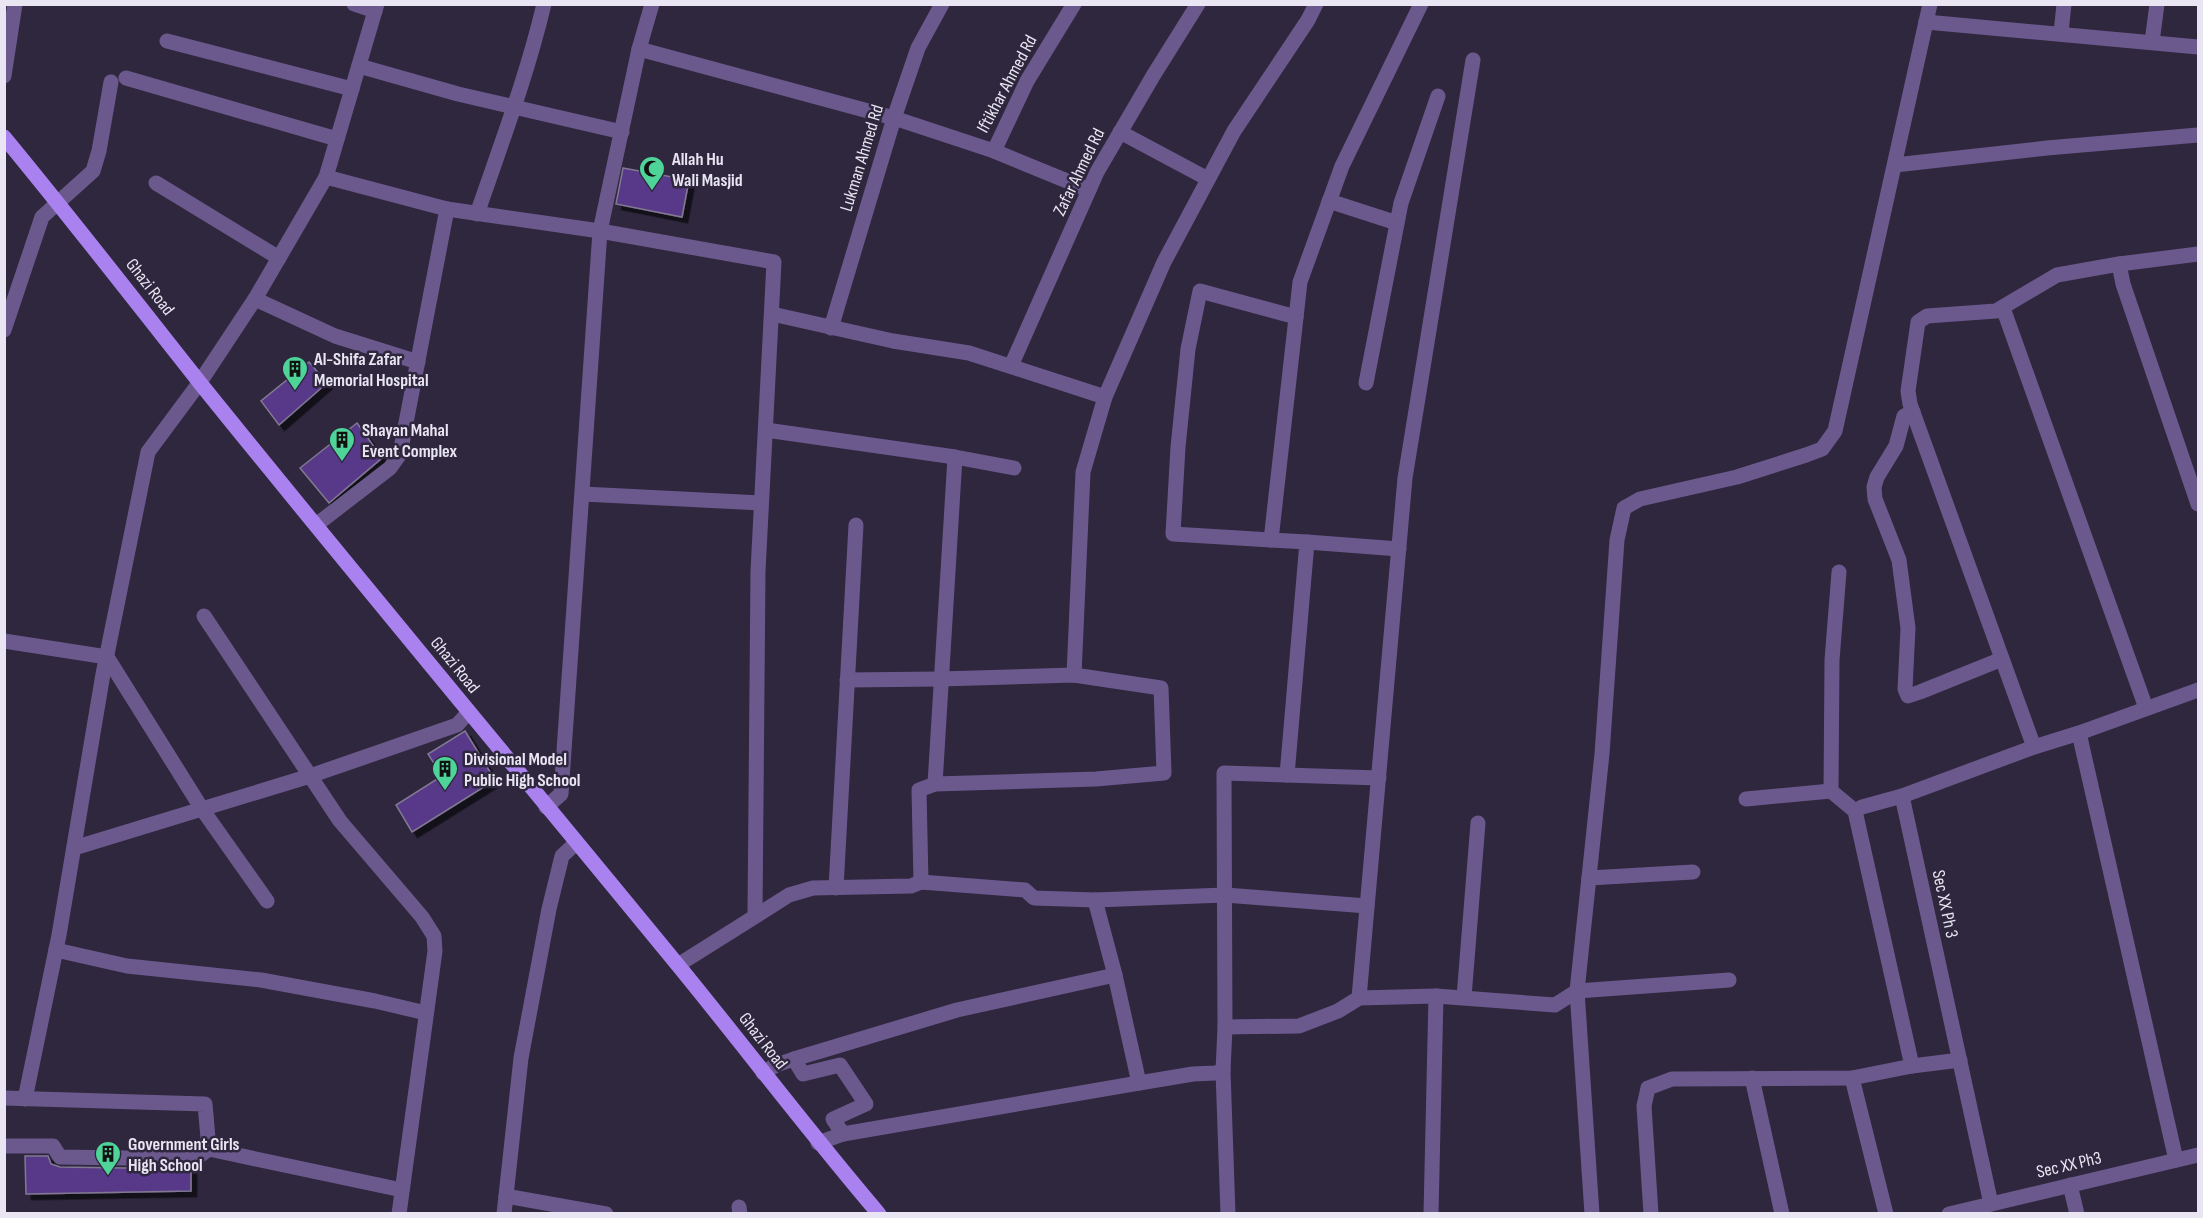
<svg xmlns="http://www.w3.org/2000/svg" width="2203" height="1218" viewBox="0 0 2203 1218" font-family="'Sofia Sans Condensed',sans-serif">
<defs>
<filter id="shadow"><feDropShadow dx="5.5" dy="5.5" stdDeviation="0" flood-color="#0009"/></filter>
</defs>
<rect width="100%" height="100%" fill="#2e273d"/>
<g fill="#593989" stroke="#817992" stroke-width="1.5" filter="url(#shadow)">
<path d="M 623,168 L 689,180 L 682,217 L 616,204 Z"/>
<path d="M 309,362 L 327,383 L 279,425 L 261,401 Z"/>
<path d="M 357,423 L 382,458 L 329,503 L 300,468 Z"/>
<path d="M 465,731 L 495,780 L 412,832 L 396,805 L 442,776 L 428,754 Z"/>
<path d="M 25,1156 L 48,1156 L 51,1164 L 60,1167 L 191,1169 L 191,1191 L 26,1194 Z"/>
</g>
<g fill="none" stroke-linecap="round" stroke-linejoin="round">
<g stroke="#6b598d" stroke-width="15">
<path d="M 354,4 L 375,11"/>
<path d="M 1926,22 L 2198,47"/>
<path d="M 2061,33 L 2064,4"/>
<path d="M 167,41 L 352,89"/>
<path d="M 2152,42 L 2157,4"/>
<path d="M 639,49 L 894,118 L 994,151 L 1089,190"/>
<path d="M 359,66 L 458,94 L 622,132"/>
<path d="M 4,76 L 15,4"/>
<path d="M 126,78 L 337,139"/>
<path d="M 1120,132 L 1208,179"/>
<path d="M 994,151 L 1027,81 L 1074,4"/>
<path d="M 1895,165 L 2047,148 L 2198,135"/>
<path d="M 326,177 L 447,209 L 600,231 L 774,262 L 758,571 L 755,915"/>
<path d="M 156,183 L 279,258"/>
<path d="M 1329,201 L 1397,223"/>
<path d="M 477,214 C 501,144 527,76 544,4"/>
<path d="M 2119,264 L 2123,284 L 2198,504"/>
<path d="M 255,299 L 335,336 L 418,362"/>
<path d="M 2003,308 L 2146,708"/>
<path d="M 772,314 L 893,341 L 969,353 L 1105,397 L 1164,262 L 1234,131 L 1308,20 L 1316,4"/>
<path d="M 831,328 L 894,118 L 918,48 L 942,4"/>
<path d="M 4,330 L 42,217 L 93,171 L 99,151 L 111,82"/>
<path d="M 1011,366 L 1097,172 L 1153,76 L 1198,4"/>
<path d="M 1366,383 L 1401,203 L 1438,96"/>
<path d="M 1913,412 L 1904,416 L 1896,446 L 1877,477 L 1874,487 L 1875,499 L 1899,560 L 1908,628 L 1905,689 L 1908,696 L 1920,692 L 2002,659"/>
<path d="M 766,430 L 955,457 L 1014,468"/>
<path d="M 583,494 L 761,503"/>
<path d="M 316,525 L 390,468 L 400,454 L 447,209"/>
<path d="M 1271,540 L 1173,534 L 1178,447 L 1188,349 L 1200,291 L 1296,317"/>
<path d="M 1307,542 L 1399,549"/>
<path d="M 1839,572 L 1832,660 L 1831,791 L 1855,811 L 1912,1066"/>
<path d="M 204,616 L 340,821 L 422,917 L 434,936 L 435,951 L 399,1214"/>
<path d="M 4,641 L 107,657 L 202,809 L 267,901"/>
<path d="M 1074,675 L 1083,472 L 1105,397"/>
<path d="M 2079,733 L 2176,1160"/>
<path d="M 2034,747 L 1910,404 L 1908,391 L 1918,322 L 1927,316 L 1996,311 L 2057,275 L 2119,264 L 2198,254"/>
<path d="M 1287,775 L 1307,542 L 1271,540 L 1300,282 L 1342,166 L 1421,4"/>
<path d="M 935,784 L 955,457"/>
<path d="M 1902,796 L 1991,1204"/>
<path d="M 1746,799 L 1831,791"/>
<path d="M 546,807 L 561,794 L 600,231 L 639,49 L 652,4"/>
<path d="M 1855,811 L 1862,807 L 1902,796 L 2034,747 L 2079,733 L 2198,690"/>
<path d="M 74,848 L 310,776 L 457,725 L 468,713"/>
<path d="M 1589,878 L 1693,872"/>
<path d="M 921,882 L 1025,890 L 1034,898 L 1095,900"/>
<path d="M 836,888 L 856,525"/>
<path d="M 56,950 L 127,966 L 261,980 L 375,1001 L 426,1013"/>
<path d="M 678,965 L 789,895 L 813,888 L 911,886 L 921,882 L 919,790 L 935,784 L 1096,779 L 1164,773 L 1161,688 L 1074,675 L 940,679 L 847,680"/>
<path d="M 1464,997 L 1478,823"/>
<path d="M 1359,998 L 1405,478 L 1473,60"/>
<path d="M 1225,1027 L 1299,1026 L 1338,1011 L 1359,998 L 1436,996 L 1555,1005 L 1577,991 L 1729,980"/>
<path d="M 794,1059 L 803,1074 L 840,1065 L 866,1104 L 833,1119 L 843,1134"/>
<path d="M 763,1073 L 776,1065 L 794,1059 L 957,1010 L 1115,975"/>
<path d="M 1752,1078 L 1782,1214"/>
<path d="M 1852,1078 L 1886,1214"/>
<path d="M 1139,1083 L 1115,975 L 1095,900 L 1225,895 L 1367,906"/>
<path d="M 4,1098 L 205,1104 L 209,1149 L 402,1190"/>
<path d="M 25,1099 L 59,935 L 103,674 L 148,452 L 200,382 L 255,299 L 326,177 L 377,4"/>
<path d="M 818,1143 L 843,1134 L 1139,1083 L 1193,1074 L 1215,1073 L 1223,1071"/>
<path d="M 4,1146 L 53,1146 L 60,1157 L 191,1159 L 199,1156 L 209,1149"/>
<path d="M 2070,1185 L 2077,1214"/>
<path d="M 506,1196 L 606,1214"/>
<path d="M 739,1207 L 740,1214"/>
<path d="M 504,1214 L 521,1058 L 549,909 L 562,856 L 576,843"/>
<path d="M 1228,1214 L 1223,1071 L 1225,1027 L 1224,773 L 1379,778"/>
<path d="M 1431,1214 L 1436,996"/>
<path d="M 1592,1214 L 1577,991 L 1602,754 L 1617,540 L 1624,508 L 1640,499 L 1737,477 L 1806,455 L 1822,449 L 1835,431 L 1930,4"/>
<path d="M 1651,1214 L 1644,1106 L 1648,1088 L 1672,1079 L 1852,1078 L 1912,1066 L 1960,1060"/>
<path d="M 1949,1214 L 2198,1155"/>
</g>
<path stroke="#aa82ef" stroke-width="15" d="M 4,137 C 71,218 135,301 200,383 C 357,578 518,770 677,964 C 745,1047 809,1132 879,1214"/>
</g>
<defs>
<symbol id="mosque-pin" viewBox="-11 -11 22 30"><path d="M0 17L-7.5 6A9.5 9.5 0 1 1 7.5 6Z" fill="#4ed399" stroke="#2e273d"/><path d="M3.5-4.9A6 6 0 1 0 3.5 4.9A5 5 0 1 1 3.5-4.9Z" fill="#111"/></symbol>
<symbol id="building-pin" viewBox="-11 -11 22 30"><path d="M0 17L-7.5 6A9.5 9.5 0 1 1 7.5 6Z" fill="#4ed399" stroke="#2e273d"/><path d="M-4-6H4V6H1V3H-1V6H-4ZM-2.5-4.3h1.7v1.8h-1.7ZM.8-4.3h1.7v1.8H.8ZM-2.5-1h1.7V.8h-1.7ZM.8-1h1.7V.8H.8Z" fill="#111"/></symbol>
</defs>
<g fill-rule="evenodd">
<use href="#mosque-pin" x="637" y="154" width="30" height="40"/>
<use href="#building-pin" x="280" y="354" width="30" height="40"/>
<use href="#building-pin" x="327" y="425" width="30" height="40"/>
<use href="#building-pin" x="430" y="754" width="30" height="40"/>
<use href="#building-pin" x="93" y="1139" width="30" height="40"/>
</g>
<g text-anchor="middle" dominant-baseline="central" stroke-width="5" stroke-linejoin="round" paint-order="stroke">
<g font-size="18" fill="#e9e5f3" stroke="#2e273d">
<text transform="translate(1007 84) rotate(-62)">Iftikhar Ahmed Rd</text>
<text transform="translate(862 158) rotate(-73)">Lukman Ahmed Rd</text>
<text transform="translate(1079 172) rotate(-64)">Zafar Ahmed Rd</text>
<text transform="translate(150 287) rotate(52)">Ghazi Road</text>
<text transform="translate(455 665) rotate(51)">Ghazi Road</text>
<text transform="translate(1945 904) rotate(78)">Sec XX Ph 3</text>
<text transform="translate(763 1041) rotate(52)">Ghazi Road</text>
<text transform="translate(2069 1165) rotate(-13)">Sec XX Ph3</text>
</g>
<g font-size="18" font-weight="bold" fill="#e9e5f3" stroke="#2e273d" text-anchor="start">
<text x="672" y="159">Allah Hu<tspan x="672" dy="21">Wali Masjid</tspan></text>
<text x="314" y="359">Al-Shifa Zafar<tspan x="314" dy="21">Memorial Hospital</tspan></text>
<text x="362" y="430">Shayan Mahal<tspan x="362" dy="21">Event Complex</tspan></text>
<text x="464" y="759">Divisional Model<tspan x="464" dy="21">Public High School</tspan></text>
<text x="128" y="1144">Government Girls<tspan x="128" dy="21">High School</tspan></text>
</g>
</g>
<rect width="2203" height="1218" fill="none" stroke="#e9e5f3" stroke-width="12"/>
</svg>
